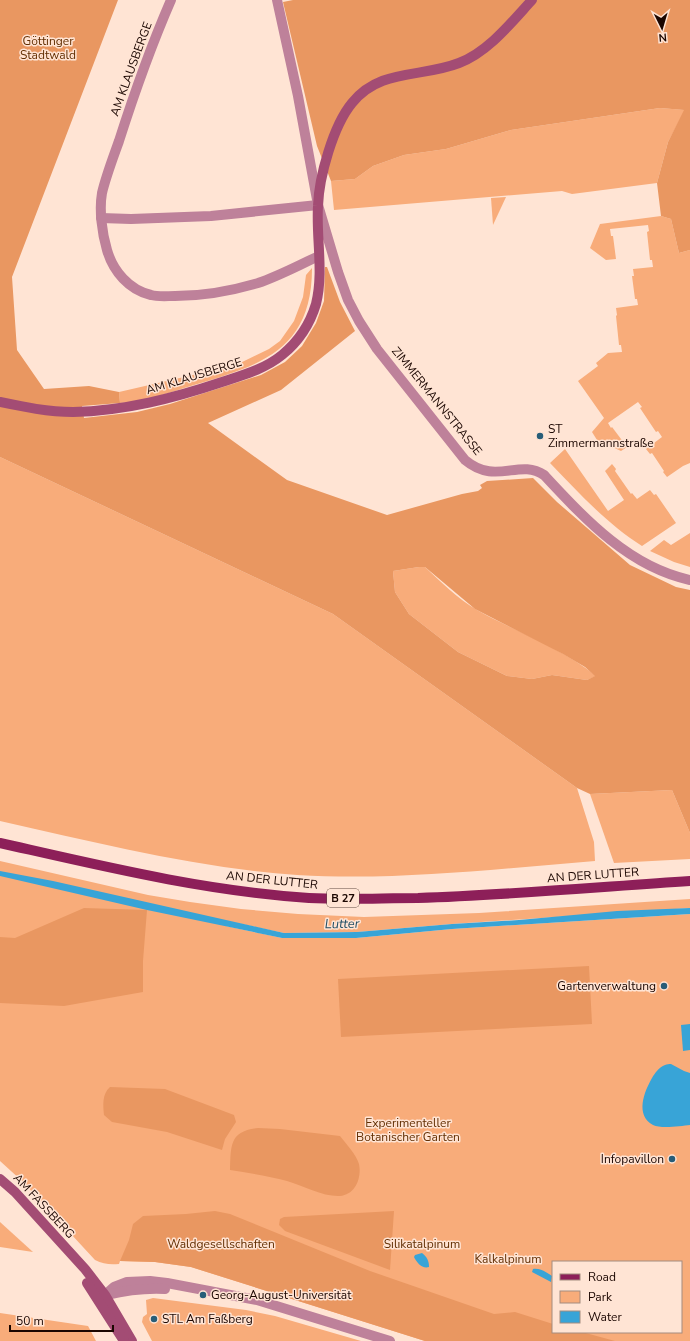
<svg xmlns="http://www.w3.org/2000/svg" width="690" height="1341" viewBox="0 0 690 1341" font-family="'Nunito Sans',sans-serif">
<rect width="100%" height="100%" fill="#ffe4d4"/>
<g fill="#f8ac7a" fill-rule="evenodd">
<path d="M 660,108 L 685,110 L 668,142 L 657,183 L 572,194 L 562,191 L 334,210 L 331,181 L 355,179 L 373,166 L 404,155 L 446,149 L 511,130 Z"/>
<path d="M 506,197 L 493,225 L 491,198 Z"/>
<path d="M 661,216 L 671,219 L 679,253 L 690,250 L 690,463 L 683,466 L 667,477 L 663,472 L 664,471 L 652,453 L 650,454 L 646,449 L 662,437 L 658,431 L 656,432 L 640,408 L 642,407 L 638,402 L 608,423 L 611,428 L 612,427 L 627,447 L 621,451 L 597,440 L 592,432 L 604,418 L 578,381 L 598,366 L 596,363 L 608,353 L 622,352 L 621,345 L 619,345 L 616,316 L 617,315 L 616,308 L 638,305 L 637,299 L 635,299 L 632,276 L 634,276 L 633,269 L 653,267 L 652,260 L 650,260 L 647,232 L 649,231 L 648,225 L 610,229 L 611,236 L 613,236 L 616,259 L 606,260 L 590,248 L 600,224 Z"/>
<path d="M 312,268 C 312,350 261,365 194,385 C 170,392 146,402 120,403 L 119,392 L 236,365 L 269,349 L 280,341 L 294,321 L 303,297 L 306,275 Z"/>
<path d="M 565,449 L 608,511 L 624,500 L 605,471 L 612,464 L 616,469 L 615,471 L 631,494 L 632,493 L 637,499 L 650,490 L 654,495 L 656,494 L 676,523 L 642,546 C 607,524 578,492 550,463 Z"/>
<path d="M 0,457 L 333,614 L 577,788 L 594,842 L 595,861 C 496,869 396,881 297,875 C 197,868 98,843 0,821 Z"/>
<path d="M 690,533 L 690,567 L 674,562 L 650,551 L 664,540 L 671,545 Z"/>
<path d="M 419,567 L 425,567 C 441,582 458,599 477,610 C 516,632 561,647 596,676 L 587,680 L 552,675 L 532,679 L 507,676 L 458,652 L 409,614 L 395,592 L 393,571 Z"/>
<path d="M 672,790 L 690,833 L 690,859 L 614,863 L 590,794 Z"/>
<path d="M 0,861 L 148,895 L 190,902 L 241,909 L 298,914 L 364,917 L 479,913 L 690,899 L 690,908 L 452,924 L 357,932 L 284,933 L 227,921 L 226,926 L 282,938 L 356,938 L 452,929 L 690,914 L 690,1341 L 425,1341 L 191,1267 L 155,1262 L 120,1261 L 119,1264 C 110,1265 103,1264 95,1260 L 22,1181 L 0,1161 ZM 553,1262 L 681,1262 L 681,1332 L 553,1332 Z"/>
<path d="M 0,1222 L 33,1252 L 0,1247 Z"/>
<path d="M 153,1298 L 246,1310 L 275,1316 L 361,1341 L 152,1341 L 142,1322 L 143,1317 L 147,1314 L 146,1300 Z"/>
<path d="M 0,1313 L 88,1326 L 96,1341 L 0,1341 Z"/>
</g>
<g fill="#e99761" fill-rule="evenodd">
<path d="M 0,0 L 118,0 L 12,277 L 17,350 L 44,389 L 89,386 L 119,392 L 120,403 L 82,406 L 84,418 L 137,412 L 170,404 L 261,375 L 285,362 L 302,346 L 316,323 L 324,301 L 325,267 L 327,267 L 340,302 L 355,331 L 281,390 L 208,423 L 287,480 L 387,515 L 462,494 L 478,491 L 482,488 L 480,485 L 487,481 L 533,478 L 557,502 L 630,565 L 676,587 L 690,590 L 690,833 L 672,790 L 590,794 L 577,788 L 333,614 L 0,457 ZM 419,567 L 425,567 L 475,609 L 563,654 L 585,667 L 595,676 L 587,680 L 552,675 L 532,679 L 507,676 L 458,652 L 409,614 L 395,592 L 393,571 Z"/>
<path d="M 293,0 L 690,0 L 690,250 L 679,253 L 671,219 L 661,216 L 657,183 L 668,142 L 684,110 L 660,108 L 511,130 L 446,149 L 404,155 L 373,166 L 355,179 L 331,181 L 317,146 L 283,2 Z"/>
<path d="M 84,908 L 147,910 L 143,961 L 143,992 L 64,1006 L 0,1003 L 0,937 L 15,938 Z"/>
<path d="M 589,966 L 592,1024 L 341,1037 L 338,979 Z"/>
<path d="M 110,1087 L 165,1089 L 234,1115 L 236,1122 L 225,1139 L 222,1150 L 167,1132 L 112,1122 L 104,1115 C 103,1105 102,1094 110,1087 Z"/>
<path d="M 258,1128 L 280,1129 L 340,1136 C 346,1144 356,1154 359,1164 C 362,1178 355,1195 340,1196 C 324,1197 303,1186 287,1181 C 269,1176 249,1173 230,1170 C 231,1146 229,1131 258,1128 Z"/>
<path d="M 215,1211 L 230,1214 L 370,1271 L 494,1314 L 515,1312 L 553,1324 L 553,1332 L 582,1332 L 615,1341 L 425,1341 L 191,1267 L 155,1262 L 120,1261 L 129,1240 L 133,1224 L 143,1216 L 186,1214 Z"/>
<path d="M 394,1211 L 390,1270 L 285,1231 L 279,1225 L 280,1219 L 284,1217 Z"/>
</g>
<g fill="#38a4d7">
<path d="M 0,871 L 53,881 L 284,933 L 357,932 L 452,924 L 519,920 L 617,911 L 690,908 L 690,914 L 452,929 L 356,938 L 282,938 L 147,910 L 0,876 Z"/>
<path d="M 690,1024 L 690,1050 L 683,1051 L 681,1025 Z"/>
<path d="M 671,1064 L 684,1071 L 690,1073 L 690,1125 C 681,1126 661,1129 653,1125 C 635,1115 644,1092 652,1078 C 655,1073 659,1067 665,1065 C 667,1064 669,1064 671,1064 Z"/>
<path d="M 422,1253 C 427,1257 429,1261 429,1267 C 422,1269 417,1263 414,1257 L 415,1255 Z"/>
<path d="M 533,1269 C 541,1268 546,1272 552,1276 L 551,1282 L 532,1272 Z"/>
</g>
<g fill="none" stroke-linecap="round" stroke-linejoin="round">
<g stroke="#be819a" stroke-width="10">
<path d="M 171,0 C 151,46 134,94 119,141 C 113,158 106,176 102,193 C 99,210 102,233 107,250 C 113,271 129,290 151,295 C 158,297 167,296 175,296 C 203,296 231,291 258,283 C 279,276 299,265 319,256"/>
<path d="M 277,0 L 298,96 L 318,205 L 338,272 L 348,300 L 359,321 L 377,349 L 465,460 C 496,486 519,458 544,475 C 585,519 629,567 690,580"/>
<path d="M 101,218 L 131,219 L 211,216 L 318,205"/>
<path d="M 105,1295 L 114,1287 L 127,1282 L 150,1281 L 167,1283 L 257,1300 L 390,1341"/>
<path d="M 107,1295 C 127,1290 144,1288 165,1289"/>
</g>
<g stroke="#a34c74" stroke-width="10">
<path d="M 0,402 C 24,407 48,412 73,412 C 125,411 174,398 222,382 C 243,375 265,369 282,355 C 298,342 310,324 316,304 C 324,272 316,238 318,206 C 319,177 333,126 352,103 C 380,68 421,78 459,63 C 488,52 511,23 532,0"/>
<path d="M 0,1179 L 15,1192 L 85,1269 L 105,1295 L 132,1341"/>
<path d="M 87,1283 L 124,1341"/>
</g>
<path stroke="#8d1f59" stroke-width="10" d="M 0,843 C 102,866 204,891 309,898 C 345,900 382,898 418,898 C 509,895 599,887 690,881"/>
</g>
<g fill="#275d78" stroke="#ffe4d4" stroke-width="1.5">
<circle cx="540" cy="436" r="4"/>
<circle cx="664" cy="986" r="4"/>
<circle cx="672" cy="1159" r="4"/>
<circle cx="203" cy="1295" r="4"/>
<circle cx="154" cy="1319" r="4"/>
</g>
<g text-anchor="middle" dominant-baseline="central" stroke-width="3" stroke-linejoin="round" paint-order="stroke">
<rect fill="#ffe4d4" stroke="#5f4940" stroke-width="1" x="327" y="889" width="32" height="18" rx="3"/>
<g font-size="11" font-weight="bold" fill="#1b0600">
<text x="343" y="898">B 27</text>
</g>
<g font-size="12" fill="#632f03" stroke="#ffe4d4">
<text x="48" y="41">Göttinger<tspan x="48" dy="14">Stadtwald</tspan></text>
<text x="408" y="1123">Experimenteller<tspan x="408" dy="14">Botanischer Garten</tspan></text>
<text x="221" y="1244">Waldgesellschaften</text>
<text x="422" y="1244">Silikatalpinum</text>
<text x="508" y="1259">Kalkalpinum</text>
</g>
<g font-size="12" fill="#1b0600" stroke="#ffe4d4">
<text transform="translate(131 69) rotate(-70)">AM KLAUSBERGE</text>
<text transform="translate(194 376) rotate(-17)">AM KLAUSBERGE</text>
<text transform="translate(437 401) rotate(51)">ZIMMERMANNSTRASSE</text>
<text transform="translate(593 875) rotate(-4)">AN DER LUTTER</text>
<text transform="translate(272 880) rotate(6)">AN DER LUTTER</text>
<text transform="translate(44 1206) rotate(47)">AM FASSBERG</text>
</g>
<g font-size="12" fill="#1b0600" stroke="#ffe4d4" text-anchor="start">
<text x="548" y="429">ST<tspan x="548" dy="14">Zimmermannstraße</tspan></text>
<text x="656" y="986" text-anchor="end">Gartenverwaltung</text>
<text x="664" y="1159" text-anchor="end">Infopavillon</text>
<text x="211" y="1295">Georg-August-Universität</text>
<text x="162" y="1319">STL Am Faßberg</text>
</g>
<g font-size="13" font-style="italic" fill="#244f65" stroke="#ffe4d4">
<text transform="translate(342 924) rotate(-1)">Lutter</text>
</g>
</g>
<rect x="552" y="1261" width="130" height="72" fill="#ffe4d4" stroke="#a48b7f"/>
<rect x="560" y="1274" width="20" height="6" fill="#8d1f59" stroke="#a48b7f"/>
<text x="588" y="1281" font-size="12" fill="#1b0600">Road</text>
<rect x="560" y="1291" width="20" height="12" fill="#f8ac7a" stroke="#a48b7f"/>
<text x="588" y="1301" font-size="12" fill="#1b0600">Park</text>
<rect x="560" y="1311" width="20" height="12" fill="#38a4d7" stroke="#a48b7f"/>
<text x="588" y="1321" font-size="12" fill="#1b0600">Water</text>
<g transform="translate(662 28) rotate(175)" stroke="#ffe4d4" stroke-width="3" paint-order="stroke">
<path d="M0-3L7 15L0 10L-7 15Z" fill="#1b0600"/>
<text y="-6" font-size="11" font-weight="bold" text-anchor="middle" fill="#1b0600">N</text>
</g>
<path d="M10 1325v6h103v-6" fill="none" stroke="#1b0600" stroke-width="2"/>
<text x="16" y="1325" font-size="12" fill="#1b0600" stroke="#ffe4d4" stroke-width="3" paint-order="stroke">50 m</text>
</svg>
